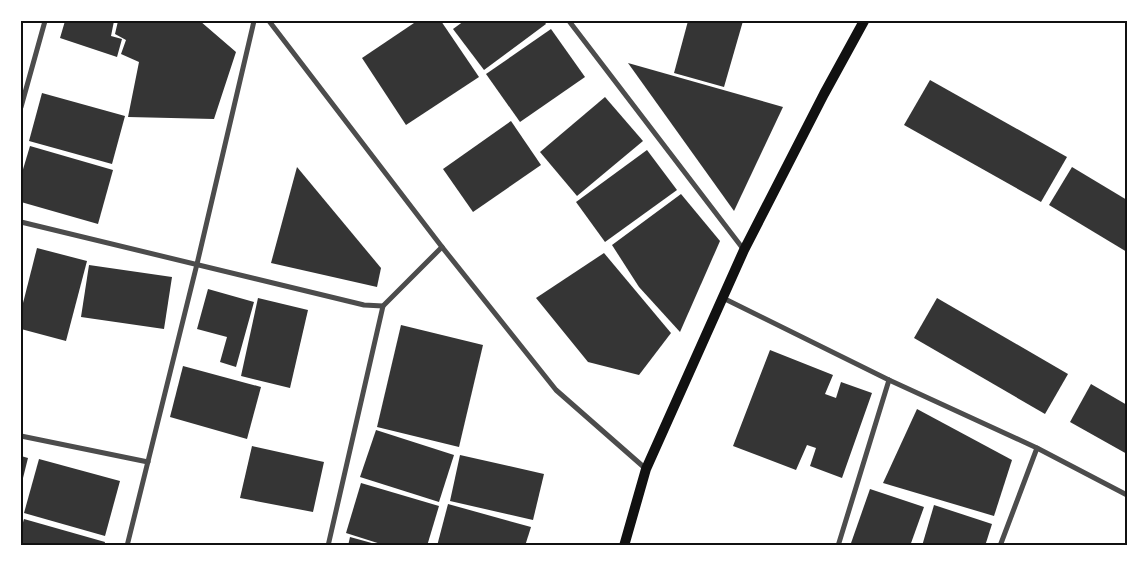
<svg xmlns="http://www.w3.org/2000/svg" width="1148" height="567" viewBox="0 0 1148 567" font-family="'Alegreya Sans',sans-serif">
<rect width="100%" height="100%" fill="#fff"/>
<g fill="#353535">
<path d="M 65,21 L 114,21 L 111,36 L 122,39 L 117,57 L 60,38 Z"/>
<path d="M 118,21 L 200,21 L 236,52 L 214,119 L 128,117 L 139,62 L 121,54 L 126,40 L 115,34 Z"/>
<path d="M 417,21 L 441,21 L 479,77 L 406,125 L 362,58 Z"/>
<path d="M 464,21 L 544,21 L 546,24 L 484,70 L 453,29 Z"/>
<path d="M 688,21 L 743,21 L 724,87 L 674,73 Z"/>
<path d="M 551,29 L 585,77 L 520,122 L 486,74 Z"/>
<path d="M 628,63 L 783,107 L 734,211 Z"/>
<path d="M 930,80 L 1067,157 L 1041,202 L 904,125 Z"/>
<path d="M 42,93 L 125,116 L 112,164 L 29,141 Z"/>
<path d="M 605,97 L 643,141 L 577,196 L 540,152 Z"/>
<path d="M 511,121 L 541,165 L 473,212 L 443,169 Z"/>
<path d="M 30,146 L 113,170 L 98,224 L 21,202 L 21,176 Z"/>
<path d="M 647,150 L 677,190 L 605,242 L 576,202 Z"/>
<path d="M 297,167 L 381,268 L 377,287 L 271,263 Z"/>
<path d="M 1072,167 L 1127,200 L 1127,252 L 1049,205 Z"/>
<path d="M 681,194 L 720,241 L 680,332 L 639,287 L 612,245 Z"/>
<path d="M 37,248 L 87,261 L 66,341 L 21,329 L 21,311 Z"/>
<path d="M 604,253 L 671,333 L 639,375 L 588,362 L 536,298 Z"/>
<path d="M 89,265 L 172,277 L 164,329 L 81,317 Z"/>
<path d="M 208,289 L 254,302 L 236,367 L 220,362 L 227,337 L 197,329 Z"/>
<path d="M 258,298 L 308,310 L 290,388 L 241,376 Z"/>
<path d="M 937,298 L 1068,374 L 1045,414 L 914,338 Z"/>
<path d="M 401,325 L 483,345 L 459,447 L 377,427 Z"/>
<path d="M 770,350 L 833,375 L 825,394 L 836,398 L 841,382 L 872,393 L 842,478 L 810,466 L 816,448 L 807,445 L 796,470 L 733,446 Z"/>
<path d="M 183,366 L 261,387 L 247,439 L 170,417 Z"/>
<path d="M 1091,384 L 1127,405 L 1127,454 L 1070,422 Z"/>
<path d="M 917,409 L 1012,460 L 994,516 L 883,483 Z"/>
<path d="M 376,430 L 454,455 L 439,502 L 360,477 Z"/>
<path d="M 252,446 L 324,462 L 313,512 L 240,498 Z"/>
<path d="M 460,455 L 544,474 L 533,520 L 450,501 Z"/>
<path d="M 21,456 L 28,458 L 22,482 L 21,481 Z"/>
<path d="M 39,459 L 120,481 L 105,536 L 24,513 Z"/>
<path d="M 361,483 L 439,506 L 427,546 L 387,546 L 346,533 Z"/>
<path d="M 870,489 L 924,507 L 910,546 L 850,546 Z"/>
<path d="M 448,504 L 531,527 L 525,546 L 437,546 Z"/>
<path d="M 934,505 L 992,524 L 985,546 L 922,546 Z"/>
<path d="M 24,519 L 105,542 L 104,546 L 21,546 L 21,529 Z"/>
<path d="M 350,537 L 379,545 L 379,546 L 348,546 Z"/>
</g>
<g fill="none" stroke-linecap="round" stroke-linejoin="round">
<g stroke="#4c4c4c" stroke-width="5">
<path d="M 269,21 L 442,247 L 556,390 L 646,469"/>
<path d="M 569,21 L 744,250"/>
<path d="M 21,107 L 45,21"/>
<path d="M 21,222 L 364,305 L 383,306 L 442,247"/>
<path d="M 723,298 L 889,380 L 1037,448 L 1127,495"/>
<path d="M 21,436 L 148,462"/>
<path d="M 127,546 L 197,264 L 254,21"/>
<path d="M 328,546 L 383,306"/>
<path d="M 838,546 L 889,380"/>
<path d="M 1000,546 L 1037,448"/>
</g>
<path stroke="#111" stroke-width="10" d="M 624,546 L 646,469 L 744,250 L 824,94 L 864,21"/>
</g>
<rect width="1148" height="567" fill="none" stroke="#ffffff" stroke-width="45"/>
<rect x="22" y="22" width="1104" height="522" fill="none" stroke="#111" stroke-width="2"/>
</svg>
